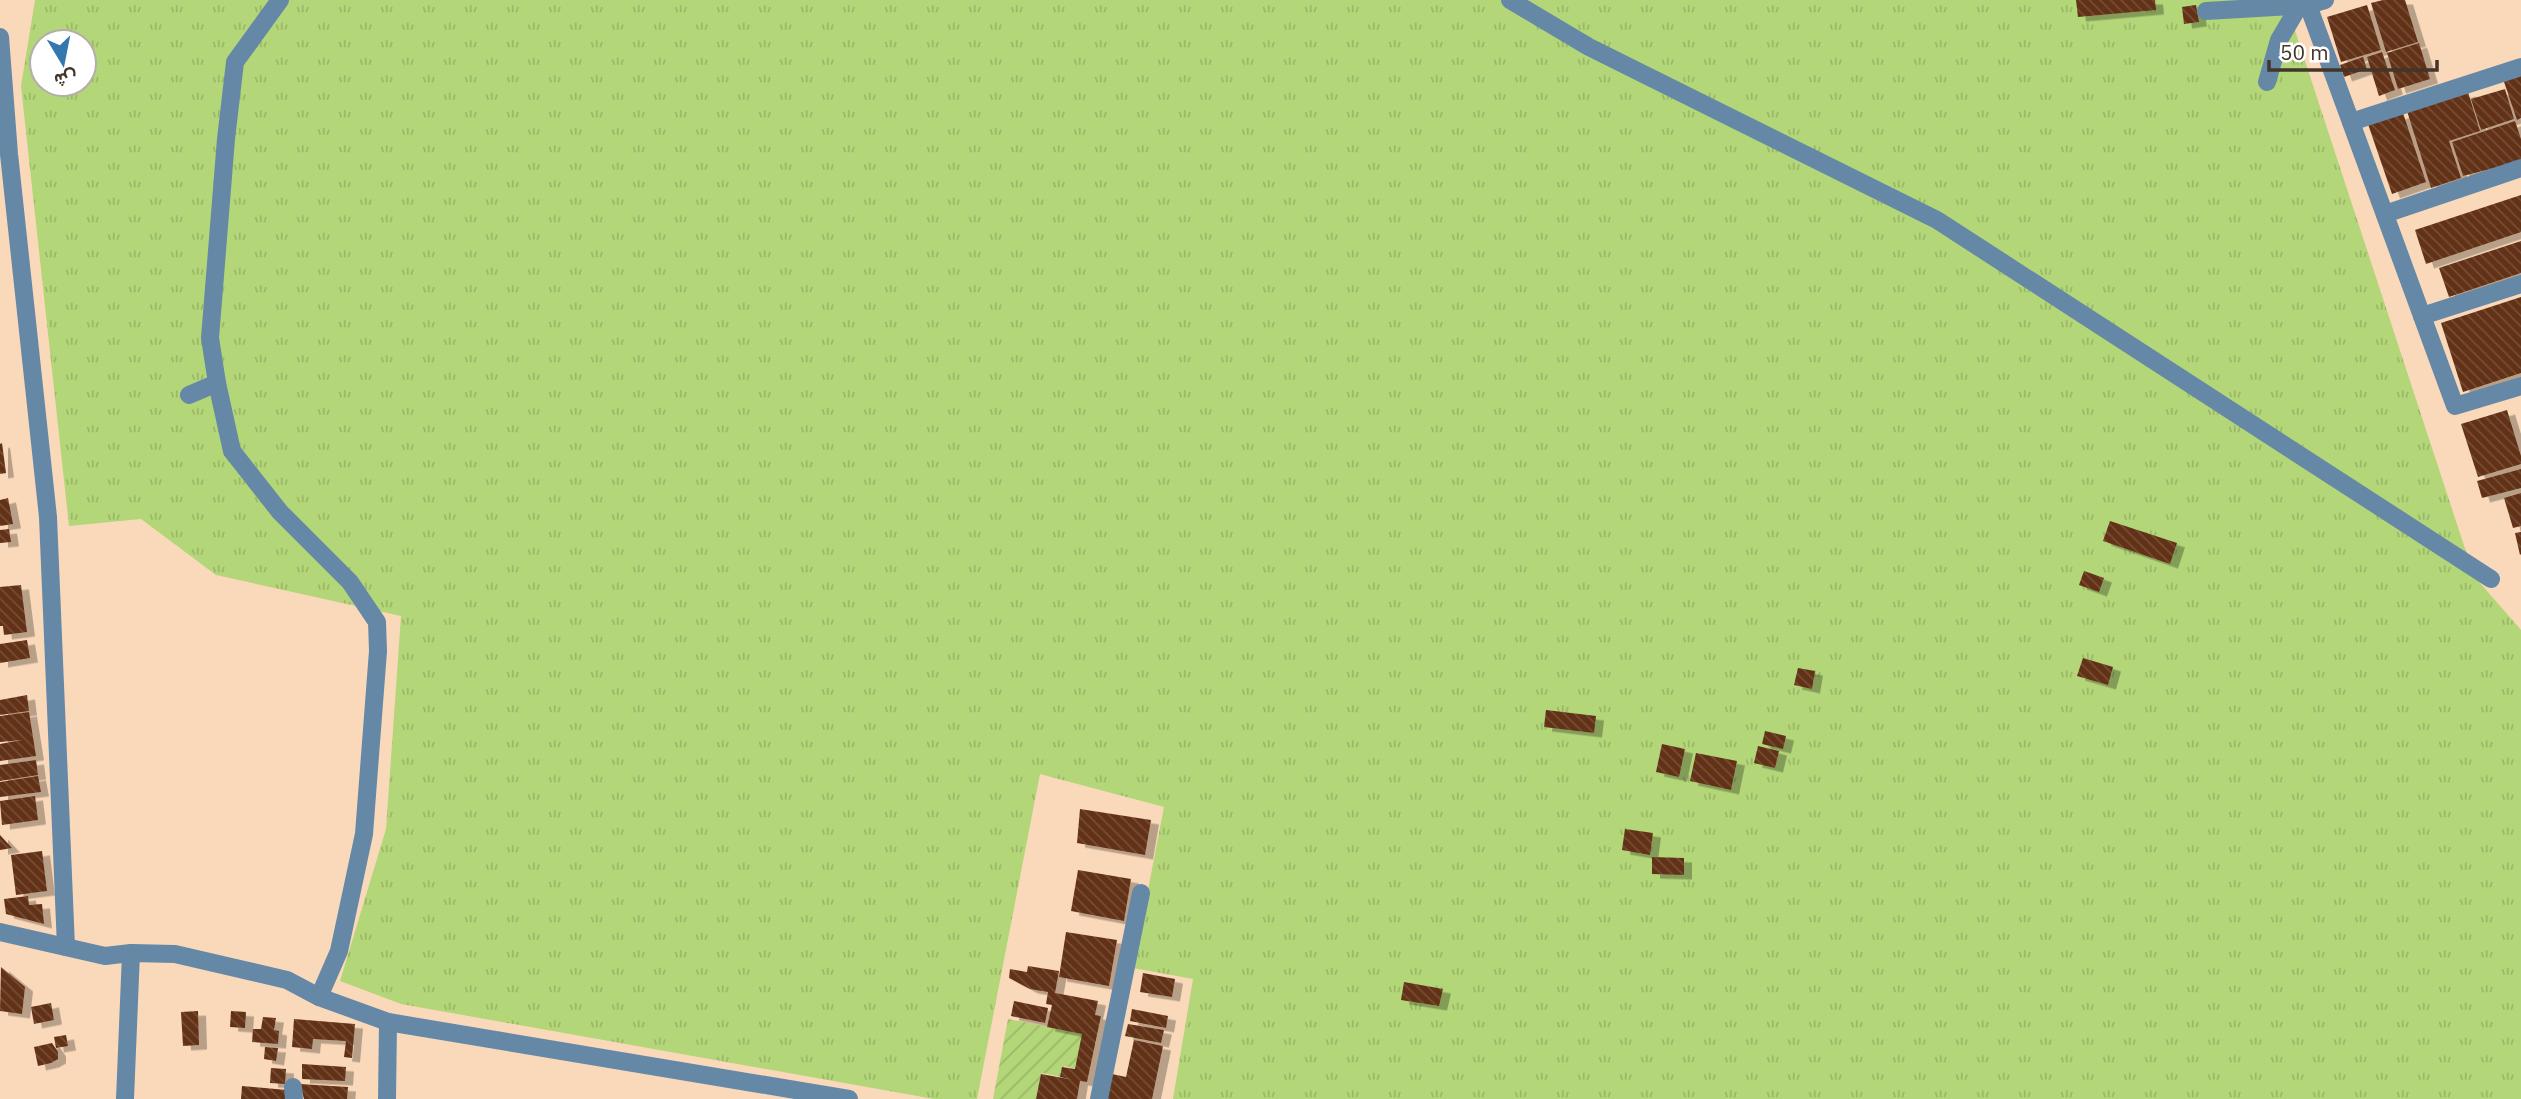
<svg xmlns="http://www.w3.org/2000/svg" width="2521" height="1099" viewBox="0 0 2521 1099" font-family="'IBM Plex Sans',Vazirmatn,sans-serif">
<defs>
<pattern id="grass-tufts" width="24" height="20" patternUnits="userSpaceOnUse" patternTransform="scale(1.75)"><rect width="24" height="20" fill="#b3d678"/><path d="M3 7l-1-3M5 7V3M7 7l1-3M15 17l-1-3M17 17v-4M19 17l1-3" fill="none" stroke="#9bb868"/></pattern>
<pattern id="garden-furrows" width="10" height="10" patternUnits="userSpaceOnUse" patternTransform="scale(1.75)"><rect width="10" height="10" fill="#b3d678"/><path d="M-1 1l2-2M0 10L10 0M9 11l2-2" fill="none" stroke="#9bb868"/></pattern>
<pattern id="building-back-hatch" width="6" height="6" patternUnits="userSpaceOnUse" patternTransform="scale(1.75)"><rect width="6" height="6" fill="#623016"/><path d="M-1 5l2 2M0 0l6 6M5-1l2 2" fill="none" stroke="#764d38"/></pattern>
<filter id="shadow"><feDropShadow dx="8" dy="4.5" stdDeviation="0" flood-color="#0004"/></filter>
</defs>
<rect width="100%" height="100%" fill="#fad9ba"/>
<path fill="url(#grass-tufts)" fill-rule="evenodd" d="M 35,0 L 2285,0 L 2474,576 L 2521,630 L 2521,1099 L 1173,1099 L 1193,979 L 1133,968 L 1164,807 L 1040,774 L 977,1099 L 934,1099 L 401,1004 L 340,981 L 386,829 L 401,616 L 216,575 L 141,519 L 69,526 L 21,86 ZM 42,42 L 84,42 L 84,84 L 42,84 Z"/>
<path fill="url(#garden-furrows)" d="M 1008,1019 L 1084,1034 L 1077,1069 L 1064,1066 L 1062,1077 L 1042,1073 L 1036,1099 L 993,1099 Z"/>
<g fill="url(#building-back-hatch)" filter="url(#shadow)">
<path d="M 2076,0 L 2155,0 L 2156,10 L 2078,17 Z"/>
<path d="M 2383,0 L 2405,0 L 2418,42 L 2386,52 L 2371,3 Z"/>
<path d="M 2196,5 L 2199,22 L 2184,24 L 2182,7 Z"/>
<path d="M 2367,5 L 2381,50 L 2341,62 L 2327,17 Z"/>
<path d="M 2419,43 L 2430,79 L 2398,89 L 2387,53 Z"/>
<path d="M 2382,52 L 2395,90 L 2379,96 L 2367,57 Z"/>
<path d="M 2363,57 L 2367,69 L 2344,77 L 2340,65 Z"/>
<path d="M 2521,70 L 2521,118 L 2517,120 L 2502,76 Z"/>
<path d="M 2505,89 L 2514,119 L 2481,130 L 2471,99 Z"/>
<path d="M 2468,92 L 2480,131 L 2449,141 L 2461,178 L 2431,188 L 2407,111 Z"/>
<path d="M 2403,113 L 2426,182 L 2392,194 L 2368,124 Z"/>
<path d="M 2515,121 L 2521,139 L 2521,161 L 2463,176 L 2452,142 Z"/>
<path d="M 2521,195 L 2521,232 L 2426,264 L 2415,230 Z"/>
<path d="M 2521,241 L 2521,273 L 2449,297 L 2439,268 Z"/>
<path d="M 2521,297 L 2521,373 L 2463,392 L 2441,323 Z"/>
<path d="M 2507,410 L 2521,456 L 2521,464 L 2478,477 L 2461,424 Z"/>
<path d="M 2,443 L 6,473 L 0,474 L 0,444 Z"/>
<path d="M 2521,469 L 2521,488 L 2482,498 L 2477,481 Z"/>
<path d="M 2521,493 L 2521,526 L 2513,528 L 2504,498 Z"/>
<path d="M 8,498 L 13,524 L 0,526 L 0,500 Z"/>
<path d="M 2110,521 L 2177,543 L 2170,564 L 2103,541 Z"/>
<path d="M 9,529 L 11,542 L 0,543 L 0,530 Z"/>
<path d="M 2521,532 L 2521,554 L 2520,555 L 2515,533 Z"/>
<path d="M 2084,571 L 2104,578 L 2099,592 L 2079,585 Z"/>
<path d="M 21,585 L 27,632 L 4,635 L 3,626 L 0,626 L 0,587 Z"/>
<path d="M 27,640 L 30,658 L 0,663 L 0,644 Z"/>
<path d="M 2083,658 L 2113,667 L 2108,685 L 2077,676 Z"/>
<path d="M 1798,668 L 1815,671 L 1812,689 L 1794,685 Z"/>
<path d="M 27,695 L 29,711 L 0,715 L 0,700 Z"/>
<path d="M 1546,710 L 1596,716 L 1594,733 L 1544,727 Z"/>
<path d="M 29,712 L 36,756 L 0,761 L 0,744 L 22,740 L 0,742 L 0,716 Z"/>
<path d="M 1765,731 L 1786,736 L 1783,749 L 1762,744 Z"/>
<path d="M 1662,744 L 1685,749 L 1679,777 L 1656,772 Z"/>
<path d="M 1758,746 L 1779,751 L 1775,768 L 1754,763 Z"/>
<path d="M 1696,753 L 1737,761 L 1731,790 L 1690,781 Z"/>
<path d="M 36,760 L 38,775 L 0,781 L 0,765 Z"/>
<path d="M 38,776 L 41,792 L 0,797 L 0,782 Z"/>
<path d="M 35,796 L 38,820 L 2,825 L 0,801 Z"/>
<path d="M 1080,809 L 1151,820 L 1145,855 L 1077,843 Z"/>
<path d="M 1625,829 L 1653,833 L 1650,855 L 1622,850 Z"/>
<path d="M 0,835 L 12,848 L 0,850 Z"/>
<path d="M 42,851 L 47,891 L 16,895 L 11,855 Z"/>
<path d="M 1652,857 L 1684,858 L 1684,875 L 1652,874 Z"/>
<path d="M 1078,870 L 1131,879 L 1124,921 L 1071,911 Z"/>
<path d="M 28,896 L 29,905 L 42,904 L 44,924 L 6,914 L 4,899 Z"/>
<path d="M 1066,932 L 1117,940 L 1109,986 L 1059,977 Z"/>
<path d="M 1028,966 L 1059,971 L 1055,993 L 1098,1001 L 1095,1015 L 1101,1016 L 1087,1082 L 1080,1081 L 1077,1099 L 1036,1099 L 1041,1074 L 1074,1080 L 1060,1077 L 1062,1067 L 1075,1069 L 1082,1034 L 1047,1027 L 1052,1005 L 1046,1004 L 1048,992 L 1030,989 L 1009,978 L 1010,969 L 1027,972 Z"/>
<path d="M 1,967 L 25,987 L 22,1014 L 0,1011 Z"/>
<path d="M 1143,973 L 1175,979 L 1172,997 L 1140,992 Z"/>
<path d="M 1404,982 L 1443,989 L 1439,1006 L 1401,1000 Z"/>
<path d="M 1014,1001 L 1048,1008 L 1045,1023 L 1011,1016 Z"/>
<path d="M 51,1003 L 54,1020 L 34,1024 L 31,1007 Z"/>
<path d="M 1132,1009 L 1168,1016 L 1166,1028 L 1130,1021 Z"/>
<path d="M 198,1011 L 199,1045 L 183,1046 L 181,1012 Z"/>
<path d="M 231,1011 L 246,1012 L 245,1028 L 230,1027 Z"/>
<path d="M 263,1017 L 276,1018 L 274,1030 L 279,1031 L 278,1044 L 252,1042 L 253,1029 L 261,1029 Z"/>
<path d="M 294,1019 L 355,1024 L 352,1058 L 344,1057 L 346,1041 L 313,1039 L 312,1049 L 292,1047 Z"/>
<path d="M 1128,1024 L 1164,1030 L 1161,1043 L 1125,1036 Z"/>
<path d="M 66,1035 L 68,1046 L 56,1048 L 54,1037 Z"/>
<path d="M 1134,1040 L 1163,1046 L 1152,1099 L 1107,1099 L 1112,1074 L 1126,1077 Z"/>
<path d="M 52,1043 L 58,1052 L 58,1059 L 51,1063 L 38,1066 L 34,1047 Z"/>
<path d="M 265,1047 L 278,1048 L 276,1061 L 264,1059 Z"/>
<path d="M 302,1064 L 346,1067 L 345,1081 L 302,1079 Z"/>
<path d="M 271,1068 L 286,1069 L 285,1084 L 270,1083 Z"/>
<path d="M 300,1084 L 348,1087 L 347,1099 L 304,1099 Z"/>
<path d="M 242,1086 L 287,1090 L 286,1099 L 241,1099 Z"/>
</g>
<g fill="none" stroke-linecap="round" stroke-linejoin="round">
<g stroke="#6588a7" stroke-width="18">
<path d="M 1510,0 L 1589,47 L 1937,220 L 2491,579"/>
<path d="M 2308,5 L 2455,406 L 2521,386"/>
<path d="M 2206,11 L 2308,5 L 2325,0"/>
<path d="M 0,37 L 9,154 L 48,517 L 66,947"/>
<path d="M 2267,82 L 2279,40 L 2299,6 L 2292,1"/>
<path d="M 2351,122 L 2521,67"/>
<path d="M 2385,214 L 2521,168"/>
<path d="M 2422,316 L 2521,284"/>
<path d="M 217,383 L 232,451 L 280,512 L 350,582 L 377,622 L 378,651 L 364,834 L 339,951 L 319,997"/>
<path d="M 189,395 L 217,383 L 210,338 L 226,139 L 235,62 L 280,0"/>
<path d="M 0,932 L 105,956 L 131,953 L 175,954 L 287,980 L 319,997 L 388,1022 L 849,1099"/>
<path d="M 293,1087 L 294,1099"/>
<path d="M 125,1099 L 131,953"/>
<path d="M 387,1099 L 388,1022"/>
<path d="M 1099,1099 L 1141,893"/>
</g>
</g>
<g transform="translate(63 63) rotate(170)"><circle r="33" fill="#ffffff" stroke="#b3aea9" stroke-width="2"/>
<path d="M0-5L12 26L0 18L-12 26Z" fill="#3578ae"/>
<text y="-10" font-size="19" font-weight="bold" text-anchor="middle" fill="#423529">ش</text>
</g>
<path d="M2269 60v10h168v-10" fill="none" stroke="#423529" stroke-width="3.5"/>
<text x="2280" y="60" font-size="21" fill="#423529" stroke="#ffffff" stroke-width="5" paint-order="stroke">50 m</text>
</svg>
